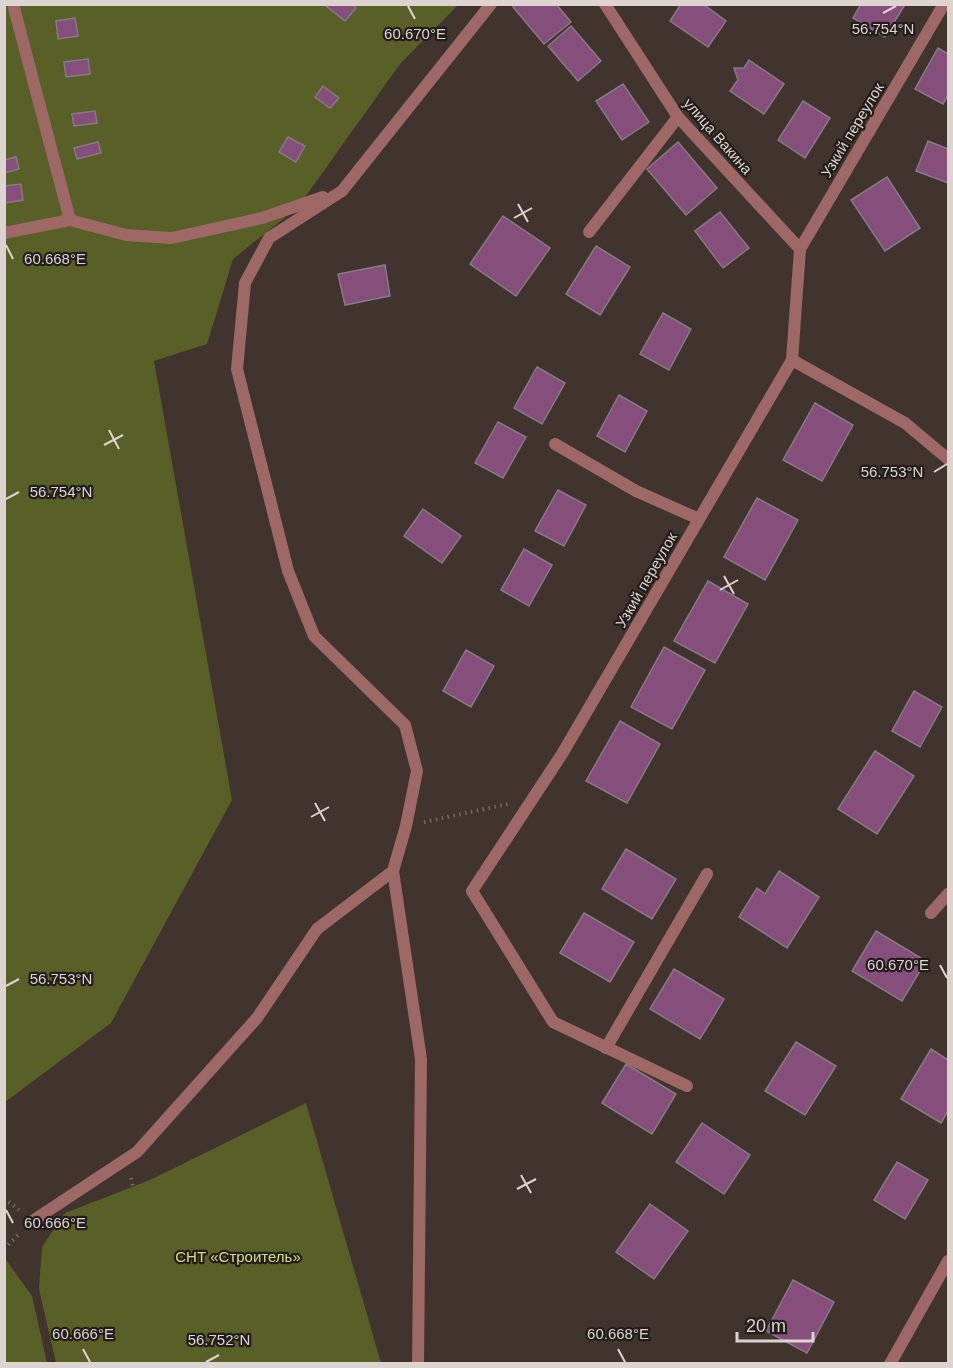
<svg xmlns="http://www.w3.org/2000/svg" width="953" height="1368" viewBox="0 0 953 1368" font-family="Arial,sans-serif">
<rect width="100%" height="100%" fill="#41342e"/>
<g fill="#586027">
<path d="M 5,5 L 458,5 L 400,64 L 298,207 L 233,259 L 207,344 L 154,361 L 232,800 L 111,1023 L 5,1102 Z"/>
<path d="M 306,1103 L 381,1363 L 56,1363 L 39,1289 L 42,1247 L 65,1213 L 150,1180 Z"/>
<path d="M 4,1257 L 32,1296 L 47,1363 L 5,1363 Z"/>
</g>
<g fill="#854e7b" stroke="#877a84" stroke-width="1.5">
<path d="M 327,4 L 352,4 L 356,8 L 345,21 L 326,6 Z"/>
<path d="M 515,4 L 556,4 L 571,22 L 544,44 L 513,7 Z"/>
<path d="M 681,4 L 703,4 L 726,21 L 708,47 L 670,21 Z"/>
<path d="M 861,4 L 902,4 L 904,6 L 885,37 L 853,18 Z"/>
<path d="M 75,18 L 78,36 L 58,39 L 56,21 Z"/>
<path d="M 571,26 L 601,61 L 578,81 L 548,46 Z"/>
<path d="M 938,48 L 948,54 L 948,95 L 943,104 L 915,89 Z"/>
<path d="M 88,59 L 90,74 L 66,77 L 64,62 Z"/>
<path d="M 749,60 L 784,84 L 764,114 L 730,91 L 738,80 L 734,68 L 744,68 Z"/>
<path d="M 623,84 L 649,122 L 622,140 L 596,101 Z"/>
<path d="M 323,86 L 339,98 L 330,108 L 315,97 Z"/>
<path d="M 803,101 L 830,118 L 805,158 L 778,140 Z"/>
<path d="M 95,111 L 97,123 L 74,126 L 72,114 Z"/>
<path d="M 288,137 L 305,146 L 296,162 L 279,152 Z"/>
<path d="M 928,141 L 948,149 L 948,183 L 916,171 Z"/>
<path d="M 98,142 L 101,153 L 77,159 L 74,148 Z"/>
<path d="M 678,142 L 717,188 L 686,215 L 647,169 Z"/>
<path d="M 16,157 L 19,169 L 4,173 L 4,160 Z"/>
<path d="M 887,177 L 920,228 L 885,251 L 851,200 Z"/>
<path d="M 21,184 L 23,200 L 4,203 L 4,186 Z"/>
<path d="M 720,212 L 749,248 L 723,268 L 695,231 Z"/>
<path d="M 503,216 L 550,248 L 516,296 L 470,264 Z"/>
<path d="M 596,246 L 630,267 L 600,315 L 566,294 Z"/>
<path d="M 385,265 L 390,296 L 345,305 L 338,274 Z"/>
<path d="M 663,313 L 691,329 L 669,370 L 640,354 Z"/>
<path d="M 537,367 L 565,383 L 542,424 L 514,408 Z"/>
<path d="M 619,395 L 647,411 L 625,452 L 597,436 Z"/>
<path d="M 815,403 L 853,425 L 822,481 L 783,460 Z"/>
<path d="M 498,422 L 526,437 L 503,478 L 475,463 Z"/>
<path d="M 558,490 L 586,505 L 564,546 L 535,531 Z"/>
<path d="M 757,498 L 798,520 L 765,580 L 724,557 Z"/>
<path d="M 423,509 L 461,536 L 442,563 L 404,536 Z"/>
<path d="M 524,549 L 552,565 L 529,606 L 501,590 Z"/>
<path d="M 708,581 L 748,604 L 715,663 L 674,641 Z"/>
<path d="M 664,647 L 705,670 L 672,729 L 631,707 Z"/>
<path d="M 466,650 L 494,666 L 471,707 L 443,691 Z"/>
<path d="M 914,691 L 942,707 L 920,747 L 892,731 Z"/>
<path d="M 620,721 L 660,744 L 627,803 L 586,781 Z"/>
<path d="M 875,751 L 914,776 L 877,834 L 838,809 Z"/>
<path d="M 626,849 L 676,879 L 652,919 L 602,889 Z"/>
<path d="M 779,871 L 819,897 L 787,948 L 739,917 L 757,888 L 765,894 Z"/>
<path d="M 584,913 L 634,942 L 610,982 L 560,953 Z"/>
<path d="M 876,931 L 926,961 L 902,1001 L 852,971 Z"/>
<path d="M 674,969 L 724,999 L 700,1039 L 650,1009 Z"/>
<path d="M 796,1042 L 836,1066 L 805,1115 L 765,1091 Z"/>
<path d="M 931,1049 L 948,1060 L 948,1111 L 941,1123 L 901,1099 Z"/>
<path d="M 626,1064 L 676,1094 L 652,1134 L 602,1103 Z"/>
<path d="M 702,1123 L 750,1155 L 724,1194 L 676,1162 Z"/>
<path d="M 897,1162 L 928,1180 L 905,1219 L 874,1200 Z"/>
<path d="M 650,1204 L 688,1231 L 654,1279 L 616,1252 Z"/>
<path d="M 793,1280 L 834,1302 L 807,1353 L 766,1331 Z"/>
</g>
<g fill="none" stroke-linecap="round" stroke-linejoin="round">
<g stroke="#756a65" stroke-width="4" stroke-dasharray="1.5 4.5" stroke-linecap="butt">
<path d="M 424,822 L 508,804"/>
<path d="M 131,1178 L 133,1187"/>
<path d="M 4,1198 L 19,1210"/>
<path d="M 4,1249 L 19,1234"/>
</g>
<g stroke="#9e6866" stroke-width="12">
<path d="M 13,4 L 70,220"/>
<path d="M 589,232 L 678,117"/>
<path d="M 4,233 L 70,220 L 126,235 L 172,238 L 262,218 L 323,197"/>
<path d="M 555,444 L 636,491 L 699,519"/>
<path d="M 393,871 L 421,1059 L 418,1364"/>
<path d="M 606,1048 L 707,874"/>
<path d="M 31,1222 L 137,1152 L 257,1018 L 317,929 L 393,871 L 406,826 L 417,771 L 405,725 L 314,636 L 288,571 L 237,369 L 245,283 L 269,238 L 342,191"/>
</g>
<g stroke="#9e6866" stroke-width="12">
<path d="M 605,4 L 678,117 L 800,249"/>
<path d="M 342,191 L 491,4"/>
<path d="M 792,360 L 905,423 L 948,459"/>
<path d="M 931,913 L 948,894"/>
<path d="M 687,1086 L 553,1022 L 472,891 L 562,754 L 792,360 L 800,249 L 944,4"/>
<path d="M 890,1364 L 948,1261"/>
</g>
</g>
<path fill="none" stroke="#ddd4d1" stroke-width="2" d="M 408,6 L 415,19M 883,13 L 896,6M 518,204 L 528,222M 514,218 L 532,208M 6,245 L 13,259M 109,430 L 119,449M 104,445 L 123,435M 934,472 L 947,464M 6,499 L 19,492M 724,576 L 734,594M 720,590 L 738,580M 315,803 L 325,821M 311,817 L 329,807M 940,965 L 947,978M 6,986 L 19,979M 521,1175 L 531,1193M 517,1189 L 536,1179M 6,1210 L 13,1223M 83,1349 L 90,1362M 618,1349 L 625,1362M 206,1362 L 219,1355"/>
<g text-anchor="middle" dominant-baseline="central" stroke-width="4.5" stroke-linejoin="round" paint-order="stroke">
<g font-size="15" fill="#ddd4d1" stroke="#231d1b">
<text transform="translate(852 130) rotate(-59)">Узкий переулок</text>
<text transform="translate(718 136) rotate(49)">улица Вакина</text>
<text transform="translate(646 580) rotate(-60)">Узкий переулок</text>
</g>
<g font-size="15" fill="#d0e07c" stroke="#231d1b">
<text x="238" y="1256">СНТ «Строитель»</text>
</g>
</g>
<g font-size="15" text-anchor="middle" fill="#ddd4d1" stroke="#231d1b" stroke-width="4.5" stroke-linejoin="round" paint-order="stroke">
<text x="883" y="34">56.754°N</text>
<text x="415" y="39">60.670°E</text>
<text x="55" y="264">60.668°E</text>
<text x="892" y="477">56.753°N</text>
<text x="61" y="497">56.754°N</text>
<text x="898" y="970">60.670°E</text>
<text x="61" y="984">56.753°N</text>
<text x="55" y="1228">60.666°E</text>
<text x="83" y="1339">60.666°E</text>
<text x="618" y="1339">60.668°E</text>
<text x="219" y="1345">56.752°N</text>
</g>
<rect width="953" height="1368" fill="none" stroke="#ddd4d1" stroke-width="12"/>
<path d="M737 1332v9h76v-9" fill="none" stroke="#ddd4d1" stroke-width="3"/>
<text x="746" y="1332" font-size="18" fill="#ddd4d1" stroke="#231d1b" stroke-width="4.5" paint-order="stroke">20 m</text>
</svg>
